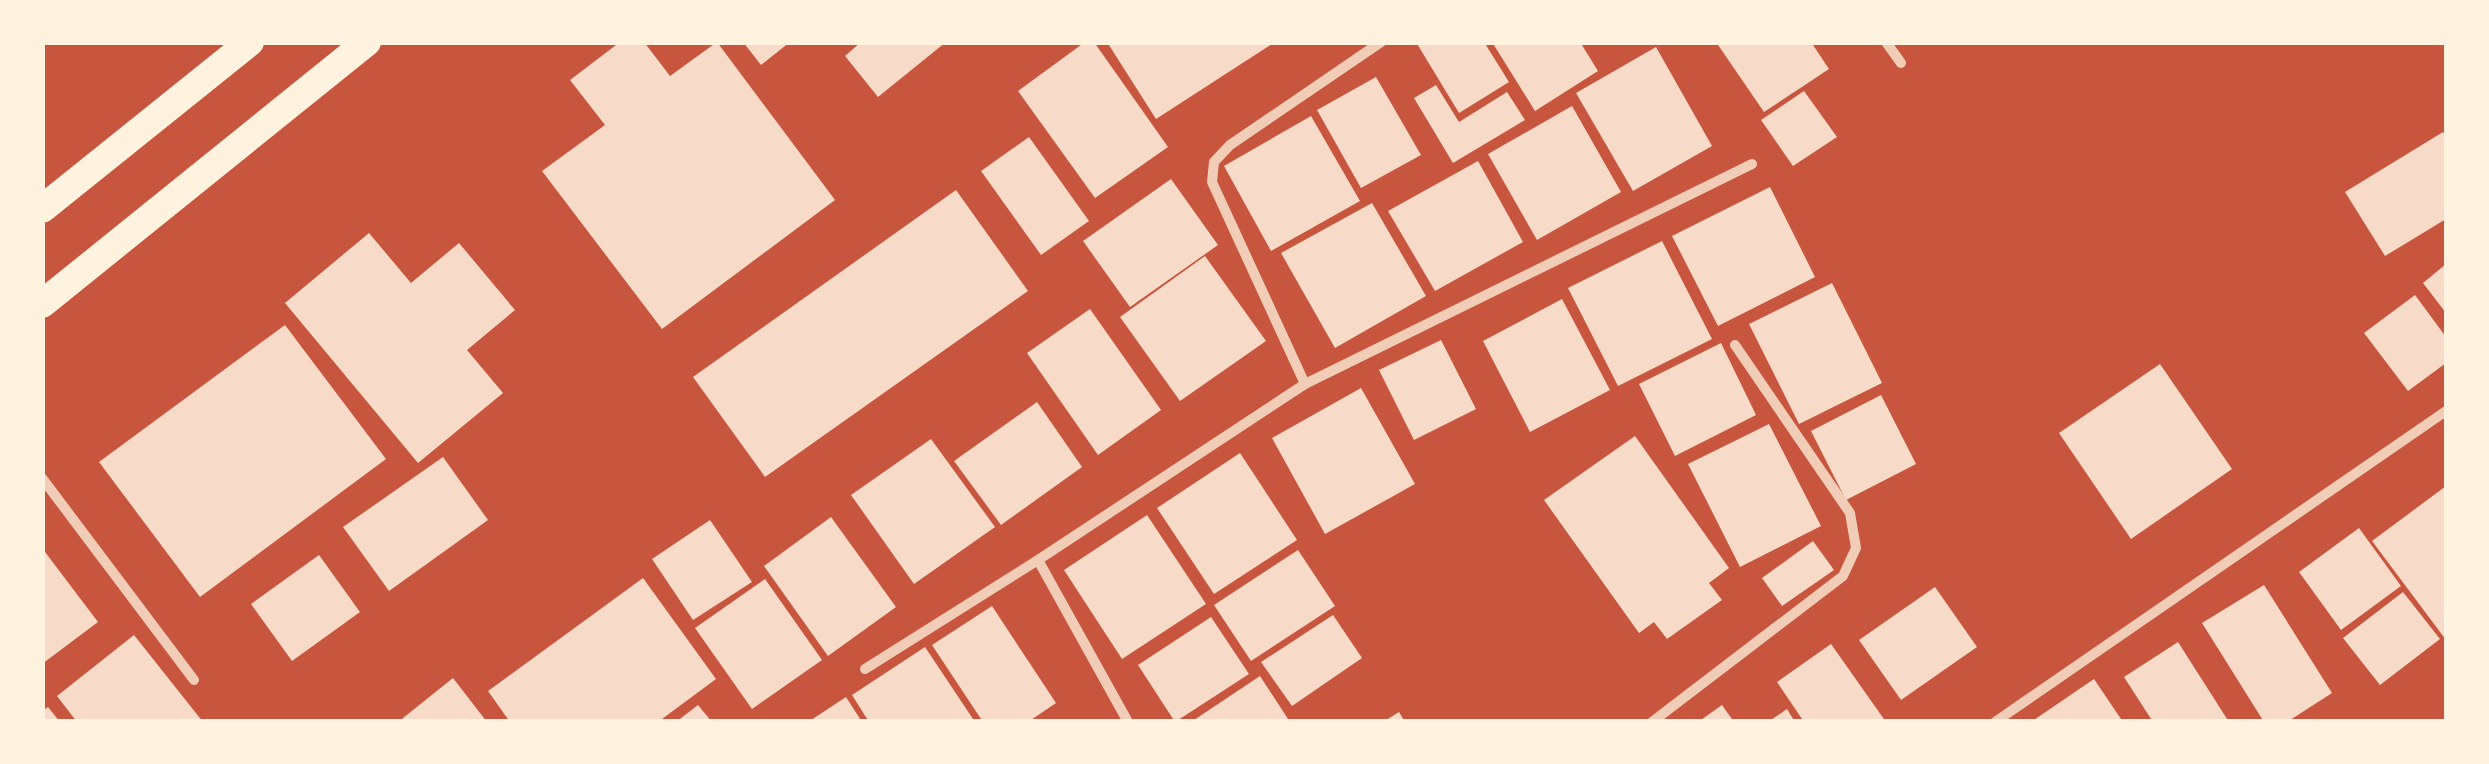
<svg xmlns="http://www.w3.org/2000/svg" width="2489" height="764" viewBox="0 0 2489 764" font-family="'Titillium Web',sans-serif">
<rect width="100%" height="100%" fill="#c8553d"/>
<g fill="#f7dbc8">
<path d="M 620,42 L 644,42 L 670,76 L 717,42 L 835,200 L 662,329 L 542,171 L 605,125 L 570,80 Z"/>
<path d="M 743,42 L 790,42 L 761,65 Z"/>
<path d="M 861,42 L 946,42 L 878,97 L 845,56 Z"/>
<path d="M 1085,42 L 1094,42 L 1168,147 L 1095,198 L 1018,91 Z"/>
<path d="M 1107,42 L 1275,42 L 1156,119 Z"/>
<path d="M 1416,42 L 1484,42 L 1509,82 L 1459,113 Z"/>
<path d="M 1492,42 L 1580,42 L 1598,71 L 1535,111 Z"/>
<path d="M 1716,42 L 1811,42 L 1829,69 L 1764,112 Z"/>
<path d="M 1656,47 L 1712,146 L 1633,191 L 1576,93 Z"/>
<path d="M 1376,77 L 1421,155 L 1361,188 L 1317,110 Z"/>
<path d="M 1436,85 L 1459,122 L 1507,92 L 1525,120 L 1453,163 L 1414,98 Z"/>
<path d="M 1804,91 L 1837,137 L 1793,166 L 1761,120 Z"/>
<path d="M 1572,106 L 1621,192 L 1537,240 L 1488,154 Z"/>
<path d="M 1311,116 L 1360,201 L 1271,251 L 1224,166 Z"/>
<path d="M 2443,132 L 2446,137 L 2446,219 L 2385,256 L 2345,192 Z"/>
<path d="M 1029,137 L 1089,221 L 1041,255 L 981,171 Z"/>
<path d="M 1478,161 L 1523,242 L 1435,291 L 1388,211 Z"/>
<path d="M 1171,179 L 1218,245 L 1130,307 L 1083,241 Z"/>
<path d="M 1770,187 L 1815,277 L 1718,326 L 1672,236 Z"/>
<path d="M 956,190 L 1028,291 L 765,477 L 693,377 Z"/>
<path d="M 1372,203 L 1426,296 L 1335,348 L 1281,253 Z"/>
<path d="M 369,233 L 411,283 L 459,243 L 515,310 L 467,350 L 503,393 L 418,463 L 285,303 Z"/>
<path d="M 1662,241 L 1712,339 L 1618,386 L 1568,288 Z"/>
<path d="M 1205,256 L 1266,341 L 1180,401 L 1120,317 Z"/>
<path d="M 2446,264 L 2446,313 L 2423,283 Z"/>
<path d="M 1832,283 L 1882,383 L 1799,424 L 1749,324 Z"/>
<path d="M 2415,295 L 2446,337 L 2446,363 L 2408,391 L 2364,333 Z"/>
<path d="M 1562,299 L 1610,390 L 1530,432 L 1483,341 Z"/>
<path d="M 1090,309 L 1161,410 L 1098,455 L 1027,353 Z"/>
<path d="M 285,325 L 386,459 L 200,597 L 99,462 Z"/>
<path d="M 1441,340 L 1476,409 L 1414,440 L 1379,370 Z"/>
<path d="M 1721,343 L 1756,415 L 1675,456 L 1639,384 Z"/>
<path d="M 2160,364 L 2232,469 L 2131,539 L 2059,433 Z"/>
<path d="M 1361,388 L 1415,484 L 1325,534 L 1272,438 Z"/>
<path d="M 1881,395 L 1916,464 L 1846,500 L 1811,431 Z"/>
<path d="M 1037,402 L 1082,467 L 1001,525 L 954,461 Z"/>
<path d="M 1769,424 L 1821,526 L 1740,567 L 1688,464 Z"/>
<path d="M 1635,436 L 1729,568 L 1709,583 L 1722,600 L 1667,639 L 1654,622 L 1639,633 L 1544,500 Z"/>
<path d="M 931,439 L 995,527 L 914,584 L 851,495 Z"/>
<path d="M 1240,453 L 1297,540 L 1214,594 L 1157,508 Z"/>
<path d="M 443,457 L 488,520 L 389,591 L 343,527 Z"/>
<path d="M 2446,486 L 2446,640 L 2372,541 Z"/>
<path d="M 1147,515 L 1206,604 L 1122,659 L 1064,570 Z"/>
<path d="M 831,517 L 896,607 L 828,656 L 764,566 Z"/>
<path d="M 710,520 L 752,582 L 693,620 L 652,559 Z"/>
<path d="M 2359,528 L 2401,586 L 2341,630 L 2299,572 Z"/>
<path d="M 1813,541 L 1834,570 L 1782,606 L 1762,578 Z"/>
<path d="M 42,548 L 98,622 L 42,664 Z"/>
<path d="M 1298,550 L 1335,606 L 1251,661 L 1214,605 Z"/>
<path d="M 319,555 L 360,612 L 292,661 L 251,604 Z"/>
<path d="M 643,578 L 716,679 L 658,722 L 510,722 L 488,691 Z"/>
<path d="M 765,579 L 822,660 L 752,709 L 695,628 Z"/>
<path d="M 2264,585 L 2332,693 L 2287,722 L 2264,722 L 2202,623 Z"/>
<path d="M 1935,587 L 1977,647 L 1901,700 L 1859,640 Z"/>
<path d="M 2403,592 L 2440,639 L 2380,685 L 2343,638 Z"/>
<path d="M 992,606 L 1056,703 L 1028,722 L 983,722 L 932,645 Z"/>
<path d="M 1333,615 L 1362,658 L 1292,706 L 1261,662 Z"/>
<path d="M 1211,617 L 1249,674 L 1175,722 L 1138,665 Z"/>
<path d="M 134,635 L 203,722 L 77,722 L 57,696 Z"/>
<path d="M 2178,642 L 2229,722 L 2153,722 L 2124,677 Z"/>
<path d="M 1831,644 L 1886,722 L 1804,722 L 1777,682 Z"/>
<path d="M 925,647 L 975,722 L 869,722 L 852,695 Z"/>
<path d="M 1260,676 L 1290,722 L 1191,722 Z"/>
<path d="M 453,678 L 487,722 L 398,722 Z"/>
<path d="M 2094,679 L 2123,722 L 2031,722 Z"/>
<path d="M 846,697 L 862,722 L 808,722 Z"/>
<path d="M 698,705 L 712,722 L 676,722 Z"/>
<path d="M 1722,705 L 1734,722 L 1698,722 Z"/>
<path d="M 48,707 L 60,722 L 42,722 L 42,711 Z"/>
<path d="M 1787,709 L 1795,722 L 1768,722 Z"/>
<path d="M 1399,712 L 1405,722 L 1383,722 Z"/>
</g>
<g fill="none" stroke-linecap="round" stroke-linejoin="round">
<g stroke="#f1ccb7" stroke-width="10">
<path d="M 1886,42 L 1901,63"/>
<path d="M 1305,384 L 1212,182 L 1214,162 L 1230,145 L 1381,42"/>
<path d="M 42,478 L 194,680"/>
<path d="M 1038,560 L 1128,722"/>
<path d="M 865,669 L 1038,560 L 1305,384 L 1752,164"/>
<path d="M 1652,722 L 1843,576 L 1856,548 L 1850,513 L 1735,345"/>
<path d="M 1995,722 L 2446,411"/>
</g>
<g stroke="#fff3e0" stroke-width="28">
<path d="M 42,209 L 250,42"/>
<path d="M 42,304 L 367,42"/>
</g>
</g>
<rect width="2489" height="764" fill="none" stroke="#fff3e0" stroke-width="90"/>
</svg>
